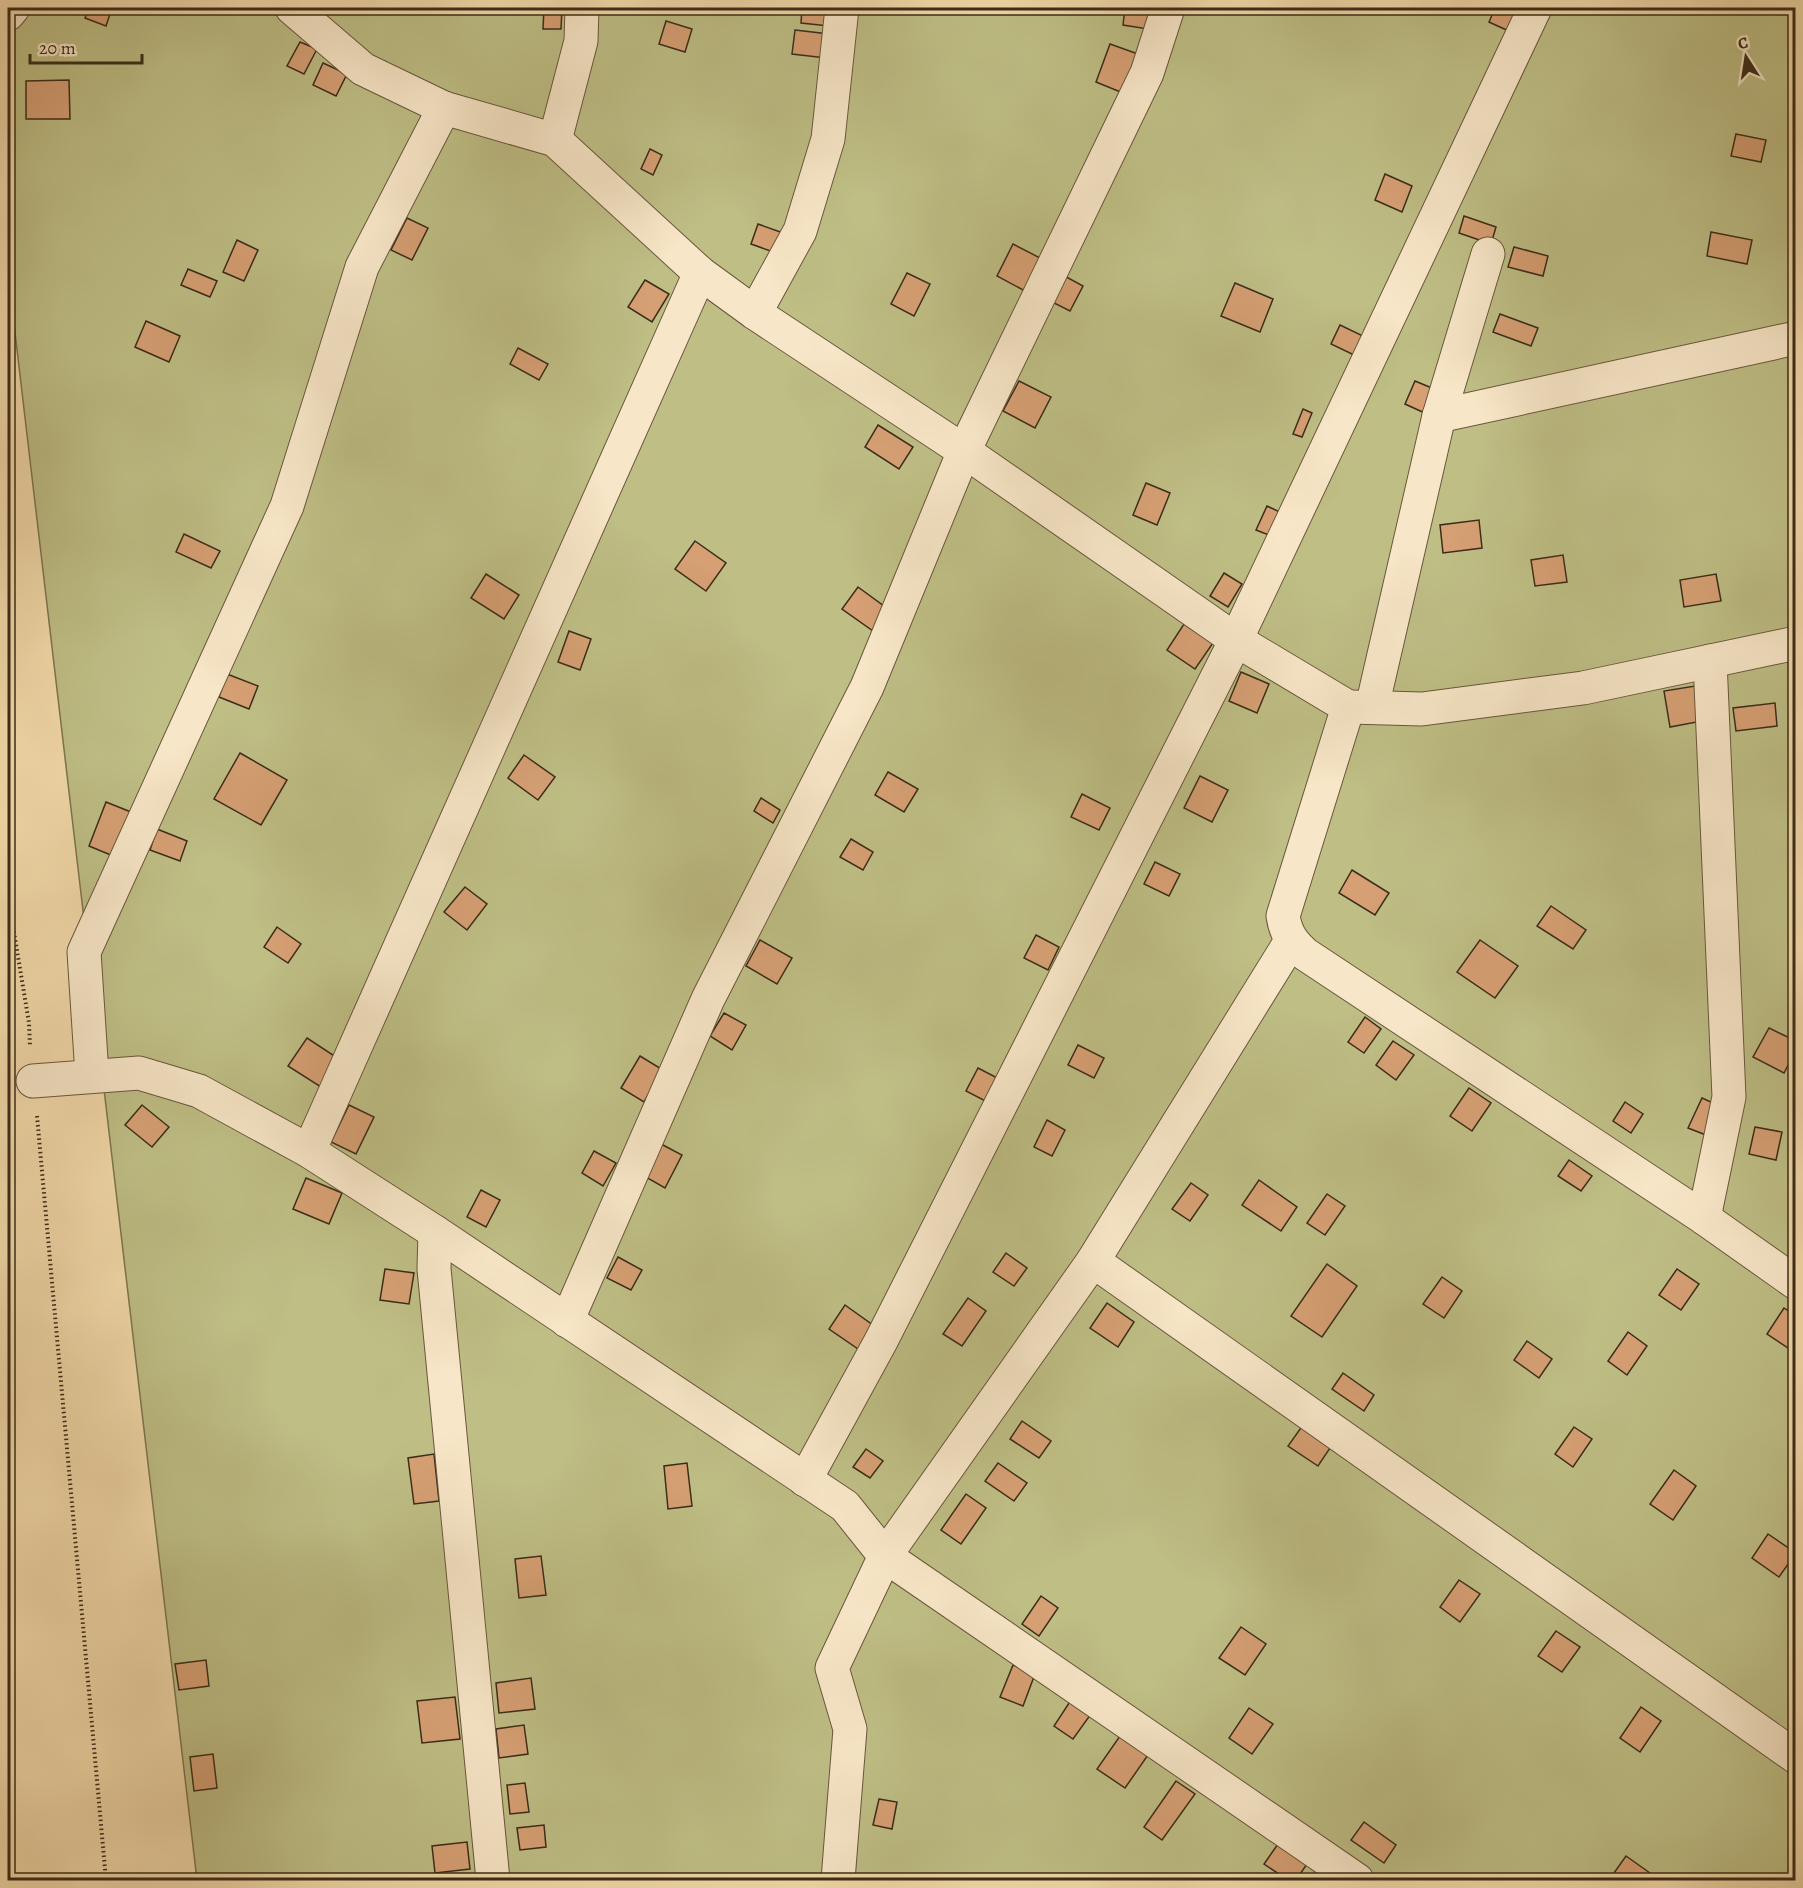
<svg xmlns="http://www.w3.org/2000/svg" width="1803" height="1888" viewBox="0 0 1803 1888" font-family="Alegreya,serif">
<rect width="100%" height="100%" fill="#f2d9a9"/>
<filter id="stains"><feTurbulence type="fractalNoise" baseFrequency=".00333" numOctaves="4"/><feColorMatrix values="0 0 0 0 .2 0 0 0 0 .09 0 0 0 0 .02 0 0 0 .5 -.17"/></filter>
<radialGradient id="worn" r=".72"><stop offset=".6" stop-color="#630" stop-opacity="0"/><stop offset="1" stop-color="#630" stop-opacity=".3"/></radialGradient>
<path fill="#bebe85" stroke="#7c754f" stroke-width="1.5" d="M 8,8 L 1795,8 L 1795,1880 L 197,1880 L 8,273 Z"/>
<g fill="#d6a074" stroke="#3b2c19" stroke-width="1.5">
<path d="M 89,8 L 112,8 L 106,26 L 85,18 Z"/>
<path d="M 544,8 L 562,8 L 561,29 L 543,29 Z"/>
<path d="M 802,8 L 831,8 L 829,26 L 801,23 Z"/>
<path d="M 1125,8 L 1151,8 L 1148,29 L 1123,25 Z"/>
<path d="M 1495,8 L 1509,8 L 1522,13 L 1513,33 L 1489,22 Z"/>
<path d="M 666,21 L 692,29 L 685,52 L 659,44 Z"/>
<path d="M 795,30 L 829,34 L 826,58 L 792,54 Z"/>
<path d="M 300,42 L 317,49 L 304,74 L 287,66 Z"/>
<path d="M 1110,44 L 1138,54 L 1123,93 L 1096,82 Z"/>
<path d="M 323,63 L 347,74 L 336,96 L 313,85 Z"/>
<path d="M 69,80 L 70,119 L 26,119 L 26,81 Z"/>
<path d="M 1736,134 L 1766,140 L 1761,162 L 1731,156 Z"/>
<path d="M 650,149 L 662,155 L 653,175 L 641,169 Z"/>
<path d="M 1385,174 L 1412,186 L 1402,212 L 1375,200 Z"/>
<path d="M 1464,216 L 1496,227 L 1491,244 L 1459,233 Z"/>
<path d="M 407,218 L 428,228 L 412,260 L 391,250 Z"/>
<path d="M 758,224 L 786,234 L 779,254 L 751,244 Z"/>
<path d="M 1711,232 L 1752,240 L 1747,264 L 1707,256 Z"/>
<path d="M 237,240 L 258,250 L 244,281 L 223,272 Z"/>
<path d="M 1013,244 L 1042,259 L 1025,291 L 997,276 Z"/>
<path d="M 1514,247 L 1548,256 L 1543,276 L 1508,267 Z"/>
<path d="M 188,269 L 217,281 L 210,297 L 181,285 Z"/>
<path d="M 907,273 L 930,284 L 914,316 L 891,304 Z"/>
<path d="M 1061,274 L 1083,286 L 1070,311 L 1048,300 Z"/>
<path d="M 645,280 L 669,294 L 652,322 L 628,307 Z"/>
<path d="M 1235,283 L 1273,299 L 1260,332 L 1221,316 Z"/>
<path d="M 1500,314 L 1538,328 L 1531,346 L 1493,332 Z"/>
<path d="M 146,321 L 180,336 L 169,362 L 135,347 Z"/>
<path d="M 1340,325 L 1363,336 L 1354,355 L 1331,344 Z"/>
<path d="M 518,348 L 548,364 L 539,380 L 510,364 Z"/>
<path d="M 1019,381 L 1051,397 L 1035,428 L 1003,411 Z"/>
<path d="M 1415,381 L 1439,391 L 1429,415 L 1405,404 Z"/>
<path d="M 1303,409 L 1312,413 L 1302,437 L 1293,434 Z"/>
<path d="M 878,425 L 913,447 L 899,469 L 865,447 Z"/>
<path d="M 1146,483 L 1170,493 L 1157,525 L 1133,515 Z"/>
<path d="M 1267,506 L 1284,514 L 1274,537 L 1256,530 Z"/>
<path d="M 1479,520 L 1482,548 L 1443,553 L 1440,525 Z"/>
<path d="M 184,534 L 220,551 L 211,568 L 176,552 Z"/>
<path d="M 695,541 L 726,563 L 706,591 L 675,569 Z"/>
<path d="M 1563,555 L 1567,582 L 1535,586 L 1531,560 Z"/>
<path d="M 1224,573 L 1242,584 L 1228,607 L 1210,596 Z"/>
<path d="M 486,574 L 519,595 L 504,619 L 471,598 Z"/>
<path d="M 1716,574 L 1721,601 L 1684,607 L 1680,580 Z"/>
<path d="M 858,587 L 888,609 L 873,631 L 842,609 Z"/>
<path d="M 1184,624 L 1213,643 L 1195,669 L 1167,650 Z"/>
<path d="M 569,631 L 591,639 L 580,670 L 558,662 Z"/>
<path d="M 1241,672 L 1269,684 L 1257,713 L 1229,701 Z"/>
<path d="M 227,674 L 258,686 L 249,709 L 219,697 Z"/>
<path d="M 1695,686 L 1702,721 L 1670,727 L 1664,691 Z"/>
<path d="M 1775,703 L 1777,726 L 1736,731 L 1733,708 Z"/>
<path d="M 240,753 L 287,780 L 261,825 L 214,799 Z"/>
<path d="M 524,755 L 555,777 L 538,800 L 508,778 Z"/>
<path d="M 888,772 L 918,789 L 904,812 L 875,795 Z"/>
<path d="M 1200,776 L 1228,790 L 1212,822 L 1184,808 Z"/>
<path d="M 1082,794 L 1110,808 L 1099,830 L 1071,817 Z"/>
<path d="M 761,798 L 780,810 L 773,823 L 754,811 Z"/>
<path d="M 106,802 L 136,814 L 118,858 L 89,846 Z"/>
<path d="M 157,829 L 187,841 L 180,861 L 150,850 Z"/>
<path d="M 851,839 L 873,852 L 863,870 L 840,857 Z"/>
<path d="M 1155,862 L 1180,874 L 1169,896 L 1144,884 Z"/>
<path d="M 1352,870 L 1389,893 L 1375,915 L 1339,893 Z"/>
<path d="M 465,887 L 487,904 L 467,930 L 444,912 Z"/>
<path d="M 1551,906 L 1586,930 L 1573,949 L 1537,926 Z"/>
<path d="M 277,927 L 301,944 L 288,963 L 264,947 Z"/>
<path d="M 1036,935 L 1059,947 L 1048,970 L 1024,958 Z"/>
<path d="M 760,940 L 792,958 L 777,984 L 746,966 Z"/>
<path d="M 1480,940 L 1518,966 L 1495,998 L 1457,972 Z"/>
<path d="M 724,1013 L 746,1025 L 732,1050 L 710,1036 Z"/>
<path d="M 1365,1017 L 1381,1029 L 1364,1053 L 1348,1042 Z"/>
<path d="M 1769,1028 L 1796,1041 L 1796,1050 L 1784,1073 L 1753,1057 Z"/>
<path d="M 307,1038 L 342,1061 L 324,1089 L 288,1066 Z"/>
<path d="M 1393,1041 L 1414,1055 L 1396,1080 L 1376,1065 Z"/>
<path d="M 1078,1045 L 1104,1058 L 1094,1078 L 1068,1065 Z"/>
<path d="M 640,1056 L 663,1070 L 644,1102 L 621,1088 Z"/>
<path d="M 978,1068 L 1007,1083 L 995,1106 L 966,1091 Z"/>
<path d="M 1469,1088 L 1491,1103 L 1472,1131 L 1450,1116 Z"/>
<path d="M 1702,1098 L 1720,1106 L 1706,1135 L 1688,1128 Z"/>
<path d="M 1625,1102 L 1643,1114 L 1631,1133 L 1613,1121 Z"/>
<path d="M 142,1105 L 169,1127 L 152,1147 L 125,1125 Z"/>
<path d="M 349,1105 L 374,1117 L 356,1154 L 331,1142 Z"/>
<path d="M 1047,1120 L 1065,1130 L 1052,1156 L 1034,1147 Z"/>
<path d="M 1755,1127 L 1782,1132 L 1776,1160 L 1749,1154 Z"/>
<path d="M 661,1144 L 682,1155 L 665,1188 L 644,1176 Z"/>
<path d="M 594,1151 L 616,1163 L 603,1186 L 582,1173 Z"/>
<path d="M 1569,1160 L 1592,1176 L 1581,1191 L 1558,1176 Z"/>
<path d="M 306,1178 L 342,1193 L 329,1224 L 293,1209 Z"/>
<path d="M 1259,1180 L 1297,1207 L 1281,1231 L 1242,1205 Z"/>
<path d="M 1191,1183 L 1208,1195 L 1190,1221 L 1172,1209 Z"/>
<path d="M 481,1190 L 500,1200 L 486,1227 L 467,1217 Z"/>
<path d="M 1327,1194 L 1345,1206 L 1325,1235 L 1307,1223 Z"/>
<path d="M 1006,1253 L 1027,1268 L 1014,1286 L 993,1272 Z"/>
<path d="M 618,1257 L 642,1270 L 631,1290 L 607,1278 Z"/>
<path d="M 1327,1264 L 1357,1286 L 1322,1337 L 1291,1316 Z"/>
<path d="M 385,1269 L 414,1273 L 409,1304 L 380,1300 Z"/>
<path d="M 1677,1269 L 1699,1284 L 1681,1310 L 1659,1295 Z"/>
<path d="M 1442,1277 L 1462,1291 L 1444,1318 L 1423,1304 Z"/>
<path d="M 968,1298 L 986,1311 L 962,1346 L 943,1334 Z"/>
<path d="M 1107,1303 L 1134,1322 L 1118,1347 L 1090,1328 Z"/>
<path d="M 845,1305 L 877,1328 L 861,1351 L 829,1329 Z"/>
<path d="M 1784,1308 L 1796,1316 L 1796,1344 L 1791,1350 L 1767,1334 Z"/>
<path d="M 1628,1332 L 1647,1346 L 1627,1375 L 1608,1361 Z"/>
<path d="M 1527,1341 L 1552,1359 L 1539,1378 L 1514,1360 Z"/>
<path d="M 1343,1373 L 1374,1395 L 1364,1411 L 1332,1389 Z"/>
<path d="M 1022,1421 L 1051,1441 L 1039,1458 L 1010,1439 Z"/>
<path d="M 1303,1425 L 1332,1445 L 1318,1466 L 1288,1446 Z"/>
<path d="M 1574,1427 L 1592,1439 L 1573,1467 L 1555,1454 Z"/>
<path d="M 866,1449 L 883,1461 L 870,1478 L 853,1467 Z"/>
<path d="M 434,1454 L 439,1501 L 414,1504 L 408,1458 Z"/>
<path d="M 687,1463 L 692,1506 L 668,1509 L 664,1466 Z"/>
<path d="M 998,1463 L 1027,1483 L 1014,1501 L 985,1481 Z"/>
<path d="M 1674,1470 L 1696,1486 L 1673,1520 L 1650,1504 Z"/>
<path d="M 966,1494 L 986,1508 L 961,1544 L 941,1530 Z"/>
<path d="M 1768,1534 L 1796,1553 L 1779,1577 L 1752,1558 Z"/>
<path d="M 541,1556 L 546,1595 L 519,1598 L 515,1559 Z"/>
<path d="M 1459,1580 L 1480,1594 L 1460,1622 L 1440,1607 Z"/>
<path d="M 1041,1596 L 1058,1608 L 1039,1636 L 1022,1624 Z"/>
<path d="M 1241,1627 L 1266,1644 L 1245,1675 L 1219,1658 Z"/>
<path d="M 1556,1631 L 1580,1647 L 1562,1672 L 1538,1656 Z"/>
<path d="M 206,1660 L 209,1686 L 179,1690 L 175,1664 Z"/>
<path d="M 1013,1665 L 1035,1674 L 1023,1706 L 1000,1697 Z"/>
<path d="M 531,1678 L 535,1709 L 499,1713 L 496,1683 Z"/>
<path d="M 455,1697 L 460,1739 L 422,1743 L 417,1701 Z"/>
<path d="M 1071,1700 L 1091,1714 L 1073,1739 L 1054,1726 Z"/>
<path d="M 1641,1707 L 1661,1721 L 1640,1752 L 1620,1738 Z"/>
<path d="M 1249,1708 L 1273,1724 L 1252,1754 L 1229,1738 Z"/>
<path d="M 524,1725 L 528,1754 L 499,1758 L 496,1729 Z"/>
<path d="M 1120,1736 L 1148,1755 L 1125,1788 L 1097,1769 Z"/>
<path d="M 213,1754 L 217,1788 L 194,1791 L 190,1757 Z"/>
<path d="M 1176,1781 L 1195,1794 L 1162,1840 L 1144,1827 Z"/>
<path d="M 525,1783 L 529,1812 L 510,1814 L 507,1785 Z"/>
<path d="M 879,1799 L 897,1802 L 892,1829 L 873,1825 Z"/>
<path d="M 1364,1822 L 1396,1845 L 1384,1863 L 1351,1840 Z"/>
<path d="M 544,1825 L 546,1847 L 520,1850 L 517,1828 Z"/>
<path d="M 467,1842 L 470,1869 L 435,1873 L 432,1846 Z"/>
<path d="M 1278,1844 L 1307,1864 L 1296,1880 L 1288,1880 L 1264,1864 Z"/>
<path d="M 1626,1856 L 1657,1878 L 1655,1880 L 1609,1880 Z"/>
</g>
<g fill="none" stroke-linecap="round" stroke-linejoin="round">
<defs>
<g id="minor">
<path d="M 292,8 L 363,69 L 444,108 L 555,140 L 700,273 L 755,313 L 964,451 L 1236,640 L 1348,707 L 1283,916 C 1286,934 1292,942 1305,954 L 1704,1218 L 1796,1283"/>
<path d="M 8,14 L 13,8"/>
<path d="M 555,140 L 581,41 L 582,8"/>
<path d="M 755,313 L 800,231 L 828,139 L 842,8"/>
<path d="M 1439,416 L 1796,338"/>
<path d="M 1350,707 L 1422,709 L 1583,688 L 1796,643"/>
<path d="M 1372,707 L 1439,416 L 1488,254"/>
<path d="M 1291,941 L 1093,1261 L 885,1556 L 1357,1880"/>
<path d="M 92,1075 L 84,952 L 287,506 L 362,267 L 444,108"/>
<path d="M 33,1081 L 139,1073 L 199,1091 L 309,1151 L 435,1232 L 845,1506 L 885,1556 L 832,1668 L 850,1729 L 838,1880"/>
<path d="M 309,1151 L 700,273"/>
<path d="M 1704,1218 L 1729,1097 L 1710,661"/>
<path d="M 435,1232 L 434,1269 L 493,1880"/>
<path d="M 1093,1261 L 1796,1757"/>
<path d="M 567,1321 L 708,999 L 867,687 L 964,451 L 1147,73 L 1168,8"/>
<path d="M 805,1480 L 881,1341 L 1236,640 L 1535,8"/>
</g>
</defs>
<use href="#minor" stroke="#69573d" stroke-width="35"/>
<g stroke="#3b2c19" stroke-width="4" stroke-dasharray="1.5 3" stroke-linecap="butt">
<path d="M 8,896 L 29,1023 L 30,1046"/>
<path d="M 37,1116 L 106,1880"/>
</g>
<use href="#minor" stroke="#f7e6c7" stroke-width="33"/>
</g>
<rect width="1803" height="1888" fill="none" stroke="#f2d9a9" stroke-width="30"/>
<rect x="9" y="9" width="1785" height="1870" fill="none" stroke="#3b2c19" stroke-width="3"/>
<rect x="15" y="15" width="1773" height="1858" fill="none" stroke="#3b2c19" stroke-width="1.5"/>
<g transform="translate(1746 57) rotate(348)" stroke="#f7e6c7" stroke-width="4.5" paint-order="stroke">
<path d="M0-4.5L10 22L0 15L-10 22Z" fill="#3b2c19"/>
<text y="-9" font-size="16" font-weight="bold" text-anchor="middle" fill="#3b2c19">С</text>
</g>
<path d="M30 54v9h112v-9" fill="none" stroke="#3b2c19" stroke-width="3"/>
<text x="39" y="54" font-size="18" fill="#3b2c19" stroke="#f7e6c7" stroke-width="4.5" paint-order="stroke">20 m</text>
<rect width="100%" height="100%" filter="url(#stains)"/>
<rect width="100%" height="100%" fill="url(#worn)"/>
</svg>
